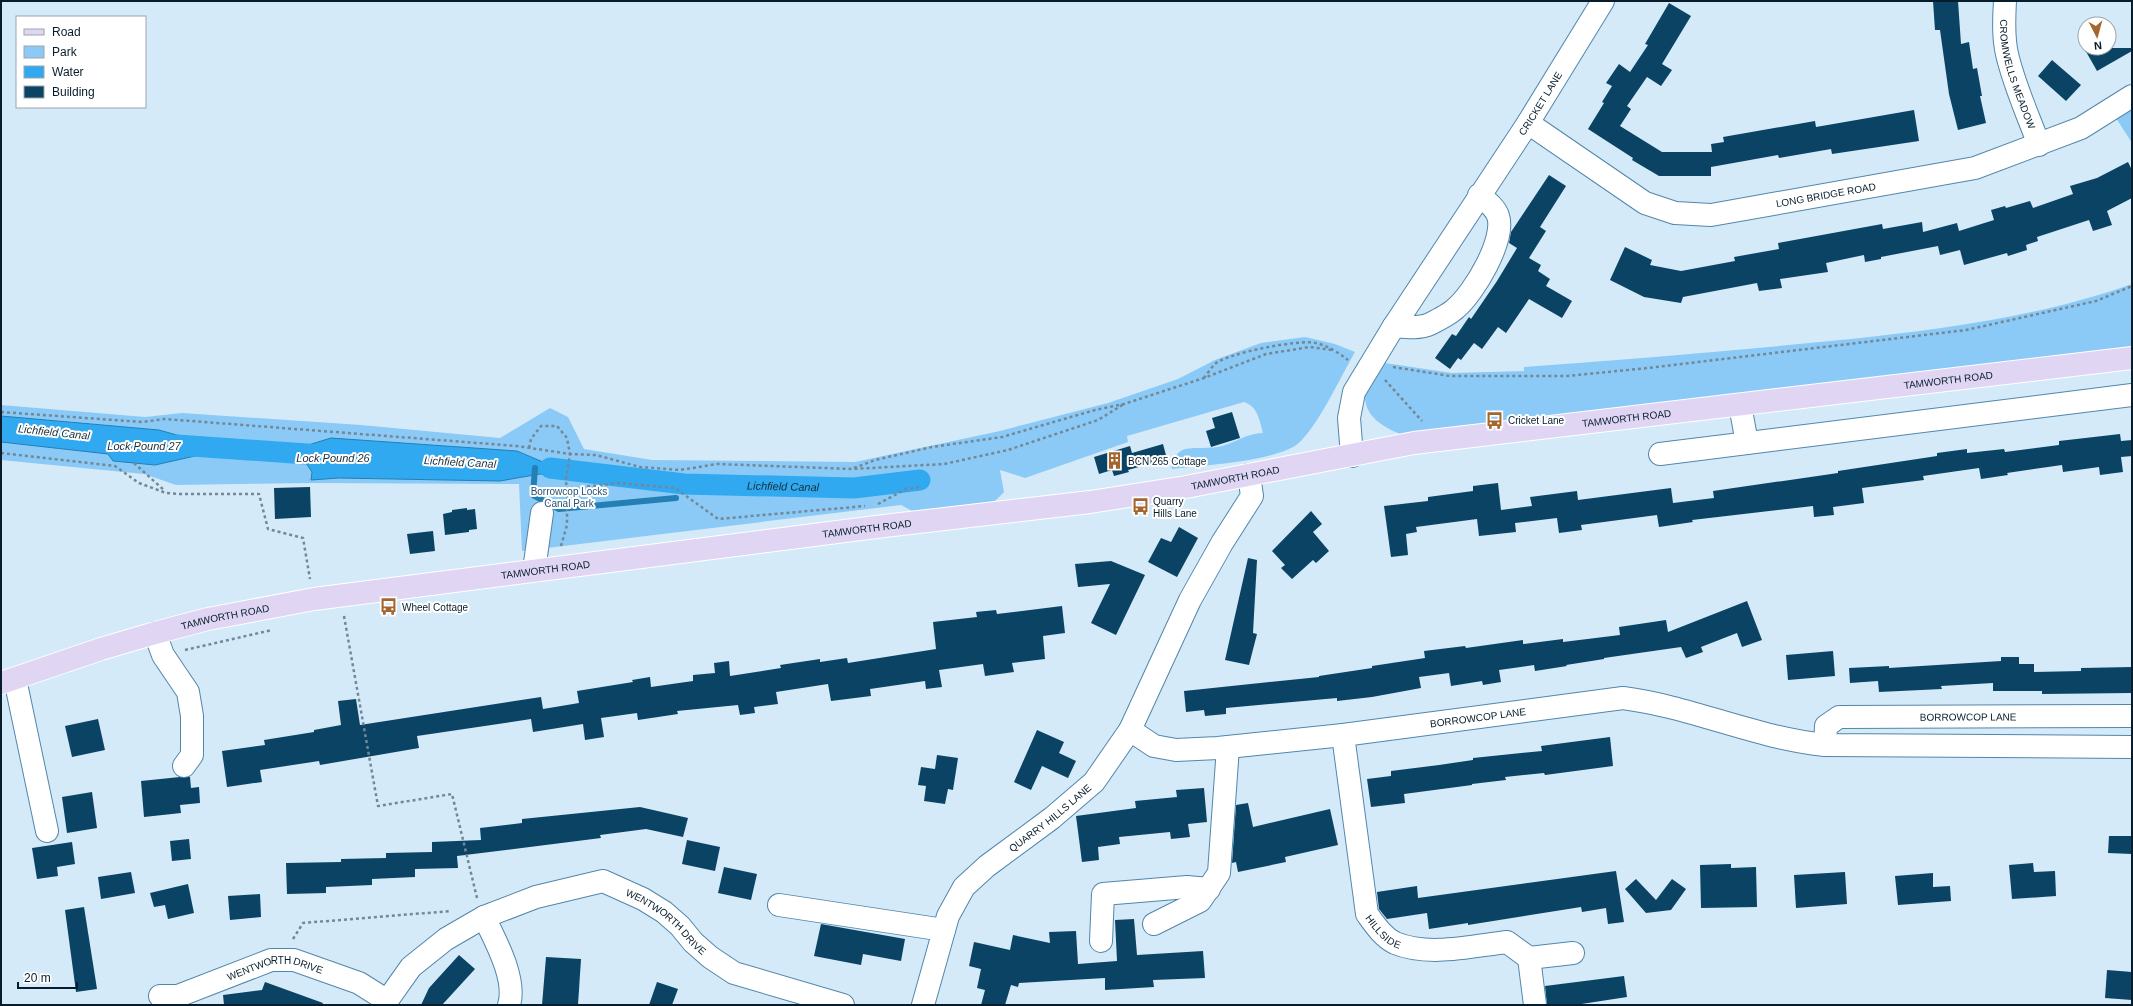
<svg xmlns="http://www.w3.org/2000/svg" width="2133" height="1006" viewBox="0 0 2133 1006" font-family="Helvetica,sans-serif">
<rect width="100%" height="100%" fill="#d4eaf9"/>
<g fill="#8bcaf6">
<path d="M 2132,104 L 2132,143 L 2114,115 Z"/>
<path d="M 2132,284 L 2132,349 L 1708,401 L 1400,434 C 1383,427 1364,416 1365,395 L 1385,363 L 1452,373 L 1524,371 L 1524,367 C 1633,359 1742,350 1851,339 C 1945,329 2042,316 2132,284 Z"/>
<path d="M 1305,337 L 1335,344 L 1355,352 C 1340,378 1321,420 1301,441 C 1281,462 1201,465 1172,469 L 1171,462 C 1175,457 1178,451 1185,449 C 1196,447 1209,449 1222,446 C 1236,442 1248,433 1263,433 C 1259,419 1258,407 1244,402 L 1127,436 L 1128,442 L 1025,478 L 1000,470 L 1004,492 L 995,501 L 985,503 L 912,511 L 901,505 L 522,551 L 519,484 L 314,483 L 176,485 L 144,474 L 1,460 L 1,405 L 145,417 L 182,413 L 361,425 L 500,438 L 550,408 L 568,417 L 584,449 L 652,460 L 855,462 L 1000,431 L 1108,403 L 1178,379 L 1215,360 L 1261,343 Z"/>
</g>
<g fill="#30a9f0" stroke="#247fb5">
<path d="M 1,416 L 159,430 L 205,443 L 204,454 L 155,465 L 113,461 L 108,454 L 1,442 Z"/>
<path d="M 331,438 L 517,451 L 543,462 L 581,466 L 578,471 L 578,478 L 540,474 L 500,481 L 339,478 L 311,480 L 312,472 L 306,463 L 294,460 L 295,449 Z"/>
</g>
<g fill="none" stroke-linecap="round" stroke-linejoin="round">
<path stroke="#247fb5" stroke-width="6" d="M 535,468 L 533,495 L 559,509 L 676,498"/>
<g stroke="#30a9f0" stroke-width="21">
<path d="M 177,445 L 321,455"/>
<path id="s1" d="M 550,468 L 684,484 L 854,488 L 920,480"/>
</g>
</g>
<g fill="#0a4364">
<path d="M 1933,1 L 1958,1 L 1961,44 L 1969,42 L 1973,69 L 1977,68 L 1982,96 L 1980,96 L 1986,123 L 1958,130 L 1949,94 L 1940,30 L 1935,30 Z"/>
<path d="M 1669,3 L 1691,16 L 1662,64 L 1672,70 L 1661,86 L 1647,77 L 1627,106 L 1631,109 L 1620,126 L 1662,152 L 1712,152 L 1711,144 L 1724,142 L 1723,137 L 1815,121 L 1816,127 L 1914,110 L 1919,141 L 1832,154 L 1831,149 L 1779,158 L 1778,155 L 1711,167 L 1711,176 L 1659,176 L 1632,160 L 1633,158 L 1588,129 L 1604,103 L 1602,102 L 1612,86 L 1606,83 L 1619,64 L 1630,72 L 1648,45 L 1645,44 Z"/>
<path d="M 2084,48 L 2132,48 L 2132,51 L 2097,71 Z"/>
<path d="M 2052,60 L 2081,85 L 2066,101 L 2038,76 Z"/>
<path d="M 2128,162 L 2132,170 L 2132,198 L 2107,211 L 2112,225 L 2093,231 L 2089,220 L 2037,237 L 2038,241 L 2026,245 L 2027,250 L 2008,256 L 2007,253 L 1964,265 L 1960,250 L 1940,255 L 1938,246 L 1881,257 L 1881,259 L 1865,262 L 1864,255 L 1826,263 L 1828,272 L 1780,279 L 1782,288 L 1759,291 L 1757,283 L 1683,297 L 1681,303 L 1644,297 L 1610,280 L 1625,247 L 1652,260 L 1650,265 L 1681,271 L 1735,261 L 1734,257 L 1779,249 L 1778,243 L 1882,224 L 1883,229 L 1922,222 L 1923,232 L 1957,223 L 1959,231 L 1994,220 L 1991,210 L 2005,206 L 2006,208 L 2030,201 L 2033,208 L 2073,194 L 2070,186 L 2097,178 Z"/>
<path d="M 1549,175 L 1566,186 L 1540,227 L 1546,231 L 1529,258 L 1541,265 L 1538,271 L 1550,279 L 1546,286 L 1572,301 L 1562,318 L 1529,299 L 1506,333 L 1498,327 L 1482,349 L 1474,343 L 1461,360 L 1458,358 L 1450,369 L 1435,358 L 1452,334 L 1456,336 L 1469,317 L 1471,319 L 1497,281 L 1517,248 L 1509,243 L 1511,232 Z"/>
<path d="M 1232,412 L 1240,438 L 1211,447 L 1206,431 L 1215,428 L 1212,418 Z"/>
<path d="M 2120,434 L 2121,441 L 2132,440 L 2132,456 L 2121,457 L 2123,472 L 2100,475 L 2099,467 L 2063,472 L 2062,465 L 2007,473 L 2008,475 L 1981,479 L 1979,468 L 1923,476 L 1924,480 L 1862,488 L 1864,503 L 1833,507 L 1834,515 L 1814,517 L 1813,506 L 1692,520 L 1693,522 L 1659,527 L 1657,515 L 1581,525 L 1582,530 L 1559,533 L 1557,518 L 1515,523 L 1516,532 L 1479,536 L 1477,519 L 1416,527 L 1417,532 L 1406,534 L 1408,555 L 1391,557 L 1384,506 L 1428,501 L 1428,497 L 1473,491 L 1473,486 L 1498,483 L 1501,510 L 1532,506 L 1530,497 L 1577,491 L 1578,500 L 1671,488 L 1673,503 L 1714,498 L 1713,491 L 1838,473 L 1838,471 L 1937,456 L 1937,453 L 1967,449 L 1967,453 L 2004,449 L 2005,452 L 2059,445 L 2059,441 Z"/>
<path d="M 1163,444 L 1167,459 L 1128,470 L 1129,472 L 1114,476 L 1112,470 L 1099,474 L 1094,457 L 1130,446 L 1132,453 Z"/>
<path d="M 310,487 L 311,517 L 275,519 L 274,488 Z"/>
<path d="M 467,508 L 467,510 L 475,509 L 477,529 L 469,530 L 469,532 L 445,535 L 443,514 L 452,512 L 452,510 Z"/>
<path d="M 1311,511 L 1322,524 L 1313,532 L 1329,551 L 1316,563 L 1313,560 L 1292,579 L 1281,568 L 1285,565 L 1272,551 Z"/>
<path d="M 1179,527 L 1198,538 L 1177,577 L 1148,562 L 1161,538 L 1171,542 Z"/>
<path d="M 433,531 L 435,551 L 410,554 L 407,534 Z"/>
<path d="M 1248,558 L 1257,560 L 1253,633 L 1257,634 L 1249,665 L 1225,660 Z"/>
<path d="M 1111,561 L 1145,575 L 1116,635 L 1091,623 L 1110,584 L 1078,587 L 1075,564 Z"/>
<path d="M 1747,601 L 1762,640 L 1742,647 L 1737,633 L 1701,647 L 1703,652 L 1686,658 L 1681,647 L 1604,658 L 1604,659 L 1566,665 L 1567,666 L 1535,671 L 1534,665 L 1499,670 L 1501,682 L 1483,685 L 1482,681 L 1451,686 L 1449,673 L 1419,677 L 1421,688 L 1372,697 L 1337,701 L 1337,698 L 1226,708 L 1226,714 L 1205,716 L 1204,710 L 1186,712 L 1184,691 L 1319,677 L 1319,676 L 1372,668 L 1372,666 L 1425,658 L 1424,651 L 1465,646 L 1466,648 L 1523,640 L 1523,644 L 1563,639 L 1563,642 L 1620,635 L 1619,627 L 1666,620 L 1668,632 Z"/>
<path d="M 1062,606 L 1065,633 L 1043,636 L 1045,659 L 1012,663 L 1014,672 L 985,676 L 983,664 L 939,670 L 942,687 L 926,689 L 925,681 L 870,689 L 871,696 L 831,701 L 828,684 L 776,692 L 778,704 L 754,707 L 755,713 L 740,715 L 738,705 L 677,711 L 678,714 L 638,720 L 637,713 L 601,718 L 604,737 L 585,740 L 583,724 L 533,732 L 531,719 L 417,736 L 419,748 L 320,765 L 319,761 L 260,770 L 262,782 L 227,787 L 222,751 L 265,745 L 264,740 L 314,732 L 314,730 L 341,725 L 338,701 L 356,699 L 360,725 L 541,697 L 543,709 L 579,703 L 577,691 L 633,682 L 632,680 L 650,677 L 651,687 L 693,681 L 693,675 L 715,673 L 714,663 L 729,661 L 730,676 L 781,668 L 780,665 L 820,659 L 820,662 L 847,658 L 848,663 L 936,649 L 933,622 L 977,617 L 976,612 L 996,610 L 997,614 Z"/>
<path d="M 1833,651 L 1835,676 L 1788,680 L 1786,655 Z"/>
<path d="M 2001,657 L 2019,657 L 2019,664 L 2034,664 L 2034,672 L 2081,671 L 2081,668 L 2132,667 L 2132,693 L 2042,694 L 2042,691 L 1993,691 L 1993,683 L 1941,686 L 1942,689 L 1879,692 L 1878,681 L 1850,683 L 1849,668 L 1889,666 L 1889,668 L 2001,661 Z"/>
<path d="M 98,719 L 105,750 L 72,757 L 65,726 Z"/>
<path d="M 1037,730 L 1064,742 L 1059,753 L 1076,761 L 1068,778 L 1042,766 L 1031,790 L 1014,782 Z"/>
<path d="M 1610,737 L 1613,766 L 1545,775 L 1544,773 L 1505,777 L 1506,780 L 1472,784 L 1472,785 L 1404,794 L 1405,803 L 1371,807 L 1367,779 L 1391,776 L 1391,771 L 1439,765 L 1473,760 L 1473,758 L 1542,751 L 1541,746 Z"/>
<path d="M 937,755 L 958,758 L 953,790 L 948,789 L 945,804 L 924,801 L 926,786 L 918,785 L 921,767 L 935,769 Z"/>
<path d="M 180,777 L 190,777 L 191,788 L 199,787 L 200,803 L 180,805 L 181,813 L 144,817 L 141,781 Z"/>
<path d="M 1204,788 L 1207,822 L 1188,824 L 1190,837 L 1171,839 L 1170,832 L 1119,837 L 1120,844 L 1098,847 L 1099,860 L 1082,862 L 1076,816 L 1136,808 L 1135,801 L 1177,797 L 1176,790 Z"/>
<path d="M 92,792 L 97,828 L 67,833 L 62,797 Z"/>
<path d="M 1248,803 L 1253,827 L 1330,809 L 1338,845 L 1285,857 L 1286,862 L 1238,872 L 1236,862 L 1232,863 L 1236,805 Z"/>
<path d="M 640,807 L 688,818 L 683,837 L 646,829 L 600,835 L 601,838 L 457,856 L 458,868 L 415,869 L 415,877 L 372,879 L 372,885 L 326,887 L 326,893 L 287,894 L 286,863 L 341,862 L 341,859 L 386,858 L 386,853 L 432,852 L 432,842 L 481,840 L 480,828 L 522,823 L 522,819 Z"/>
<path d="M 2109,836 L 2132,836 L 2132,854 L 2108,853 Z"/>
<path d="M 189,839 L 191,859 L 172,861 L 170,841 Z"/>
<path d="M 687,840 L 720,847 L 715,871 L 682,864 Z"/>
<path d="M 72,842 L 75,864 L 57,867 L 58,876 L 37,879 L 32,848 Z"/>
<path d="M 2033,863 L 2034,872 L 2055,871 L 2056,896 L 2012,899 L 2009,865 Z"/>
<path d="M 1731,864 L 1731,868 L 1756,867 L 1757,907 L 1701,908 L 1700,865 Z"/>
<path d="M 724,867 L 757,874 L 751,900 L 718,893 Z"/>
<path d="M 1616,871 L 1624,922 L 1608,924 L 1606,908 L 1582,912 L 1581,907 L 1468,925 L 1468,923 L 1429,929 L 1427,913 L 1387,919 L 1379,909 L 1377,892 L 1417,886 L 1418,898 Z"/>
<path d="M 131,872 L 135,893 L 101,899 L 98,877 Z"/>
<path d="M 1845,872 L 1847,904 L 1796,908 L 1794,875 Z"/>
<path d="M 1933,873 L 1933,887 L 1950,886 L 1951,901 L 1898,905 L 1895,876 Z"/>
<path d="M 1636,879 L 1656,900 L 1672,879 L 1686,889 L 1671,910 L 1646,913 L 1625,889 Z"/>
<path d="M 188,884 L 194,913 L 168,919 L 165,905 L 154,907 L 150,893 Z"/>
<path d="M 260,894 L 261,917 L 230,920 L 228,896 Z"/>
<path d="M 84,907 L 97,989 L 76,992 L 65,910 Z"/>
<path d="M 1134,919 L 1137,955 L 1203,951 L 1205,978 L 1153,980 L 1154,987 L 1105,990 L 1105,978 L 1019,983 L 1018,987 L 1011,985 L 1005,1005 L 981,1005 L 985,990 L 977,988 L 981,969 L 969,966 L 974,942 L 1010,950 L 1013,935 L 1050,943 L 1049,932 L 1076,931 L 1078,964 L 1117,961 L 1115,920 Z"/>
<path d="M 821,924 L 905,939 L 901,961 L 863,954 L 861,965 L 814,956 Z"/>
<path d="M 459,955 L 475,969 L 442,1005 L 421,1005 L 429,988 Z"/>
<path d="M 546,957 L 581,959 L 578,1005 L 542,1005 Z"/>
<path d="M 2107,970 L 2132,972 L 2132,1000 L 2105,998 Z"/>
<path d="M 1624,976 L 1627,997 L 1575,1005 L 1547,1005 L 1545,986 Z"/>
<path d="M 265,982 L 323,1003 L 322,1005 L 224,1005 L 223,995 L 262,990 Z"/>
<path d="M 657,982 L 678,989 L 672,1005 L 649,1005 Z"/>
</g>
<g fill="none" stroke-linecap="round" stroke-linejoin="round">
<defs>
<g id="minor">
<path id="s2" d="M 2005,1 C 2004,18 2003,37 2007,54 C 2014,85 2028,115 2039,145"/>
<path id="s3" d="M 1528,123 L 1645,203 L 1675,213 L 1711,215 L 1975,168 L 2081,128 L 2132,96"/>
<path d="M 1394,326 C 1405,327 1419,329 1430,324 C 1438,320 1450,314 1456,308 C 1474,293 1506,239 1498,216 C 1495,207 1486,201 1479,195"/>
<path d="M 1740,405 L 1747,443"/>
<path d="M 1660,454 L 2132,395"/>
<path id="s4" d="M 1352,456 L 1349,418 L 1354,392 L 1394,326 L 1528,123 L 1603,1"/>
<path d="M 534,570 L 542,513"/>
<path d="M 155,633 L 163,655 L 188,692 L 192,716 L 192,755 L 184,766"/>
<path d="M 15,679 L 47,831"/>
<path id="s5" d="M 1130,730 L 1154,746 L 1176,750 L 1218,748 L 1343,735 L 1623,698 C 1692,707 1756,738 1825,745 L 2132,747"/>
<path id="s6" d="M 1343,735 L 1367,914 C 1375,925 1383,937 1395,943 C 1429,957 1472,946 1507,942 L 1529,958 L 1573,953"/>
<path id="s7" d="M 1825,745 L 1826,726 L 1839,717 L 2132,716"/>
<path d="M 779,905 L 944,930"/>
<path d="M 484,917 C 495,940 517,979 509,1005"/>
<path d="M 1154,924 L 1200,901 L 1219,873 L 1228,747"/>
<path d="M 1101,941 L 1103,894 L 1187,887 L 1209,889"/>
<path d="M 1529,958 L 1535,1005"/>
<path id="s8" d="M 160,996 L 178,996 L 271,960 L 294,960 L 359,983 L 386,1000"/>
<path id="s9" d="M 384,1005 L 411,967 L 446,939 L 484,917 L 536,897 L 603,881 L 643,899 L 664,912 L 680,926 L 693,942 L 710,957 L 734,973 L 843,1005"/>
<path id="s10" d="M 923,1005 L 948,916 L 964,887 L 987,866 L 1052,818 L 1094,782 L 1130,730 L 1190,600 L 1222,543 L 1252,496 L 1249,475"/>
</g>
<g id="major">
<path id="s11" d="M 1,683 L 101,649 L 155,633 L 208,619 L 314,599 L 884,526 L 1090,502 L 1186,487 L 1414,443 L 2132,358"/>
</g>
</defs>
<use href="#minor" stroke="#5286aa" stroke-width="24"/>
<use href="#major" stroke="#fff" stroke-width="24"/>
<g stroke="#728896" stroke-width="2.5" stroke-dasharray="3 3" stroke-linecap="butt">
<path d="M 1393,367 L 1450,376 L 1567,376 L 1648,368 L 1966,330 L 2096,301 L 2132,286"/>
<path d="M 1204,378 C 1207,374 1211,368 1215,364 C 1227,353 1300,339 1316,343 C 1328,346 1339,353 1348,360"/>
<path d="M 1385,380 L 1422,421"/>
<path d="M 1,412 L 142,422 L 165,419 L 517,446 L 570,454 L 596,455 L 640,467 L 680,470 L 717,464 L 852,469 L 944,464 L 1008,450 L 1098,420 L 1124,404"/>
<path d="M 529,448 L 531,439 L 541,426 L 557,426 L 567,438 L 570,454 L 566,479 L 567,499"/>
<path d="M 1,453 L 115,466 L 139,483 L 166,493 L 180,494 L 259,494 L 268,529 L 303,538 L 310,579"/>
<path d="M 134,463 L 165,491"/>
<path d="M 854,468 L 875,460 L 932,447 L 1002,437 L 1095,410 L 1124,404 L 1204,378 L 1266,354 L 1310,347 L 1332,350"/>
<path d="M 878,504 L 906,489 L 920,487"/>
<path d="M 561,546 L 567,525 L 567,499 L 583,487 L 619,483 L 675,488 L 718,519 L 865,506"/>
<path d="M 344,616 L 378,806 L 452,794 L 477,898"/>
<path d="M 185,650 L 272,630"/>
<path d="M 293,939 L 303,923 L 451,911"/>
</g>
<use href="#minor" stroke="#fff" stroke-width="22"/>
<use href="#major" stroke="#e0d6f4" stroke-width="22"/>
</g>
<defs>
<symbol id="bus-bare" viewBox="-9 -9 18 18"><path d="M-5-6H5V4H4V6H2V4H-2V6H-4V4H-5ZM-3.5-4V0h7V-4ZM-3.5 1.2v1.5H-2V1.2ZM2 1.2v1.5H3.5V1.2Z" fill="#a4662c" stroke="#fff" stroke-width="2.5" paint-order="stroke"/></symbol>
<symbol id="building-bare" viewBox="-9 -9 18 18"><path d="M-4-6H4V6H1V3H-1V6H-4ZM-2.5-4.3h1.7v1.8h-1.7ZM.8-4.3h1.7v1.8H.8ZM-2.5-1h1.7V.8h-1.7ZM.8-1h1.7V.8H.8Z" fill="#a4662c" stroke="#fff" stroke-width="2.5" paint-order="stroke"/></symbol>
</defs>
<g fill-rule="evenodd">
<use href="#bus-bare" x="1482" y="408" width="25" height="25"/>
<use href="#building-bare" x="1102" y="448" width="25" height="25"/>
<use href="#bus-bare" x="1128" y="494" width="25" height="25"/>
<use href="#bus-bare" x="376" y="594" width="25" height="25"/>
</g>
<g text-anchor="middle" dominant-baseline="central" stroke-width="4" stroke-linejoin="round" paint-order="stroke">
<g font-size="10" fill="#071d2b" stroke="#fff">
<text stroke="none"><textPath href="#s2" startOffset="75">CROMWELLS MEADOW</textPath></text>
<text stroke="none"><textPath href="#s4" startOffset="408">CRICKET LANE</textPath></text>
<text stroke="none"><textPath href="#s3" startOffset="326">LONG BRIDGE ROAD</textPath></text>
<text stroke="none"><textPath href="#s11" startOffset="1974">TAMWORTH ROAD</textPath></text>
<text stroke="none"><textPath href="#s11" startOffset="1650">TAMWORTH ROAD</textPath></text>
<text stroke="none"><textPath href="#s11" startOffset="1254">TAMWORTH ROAD</textPath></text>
<text stroke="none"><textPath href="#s11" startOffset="882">TAMWORTH ROAD</textPath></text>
<text stroke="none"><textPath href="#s11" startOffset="558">TAMWORTH ROAD</textPath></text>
<text stroke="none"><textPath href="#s11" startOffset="234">TAMWORTH ROAD</textPath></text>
<text stroke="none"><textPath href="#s5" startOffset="355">BORROWCOP LANE</textPath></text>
<text stroke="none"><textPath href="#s7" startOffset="164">BORROWCOP LANE</textPath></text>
<text stroke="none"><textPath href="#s10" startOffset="236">QUARRY HILLS LANE</textPath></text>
<text stroke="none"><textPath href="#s9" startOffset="336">WENTWORTH DRIVE</textPath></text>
<text stroke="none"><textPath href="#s6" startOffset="205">HILLSIDE</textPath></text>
<text stroke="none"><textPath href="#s8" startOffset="121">WENTWORTH DRIVE</textPath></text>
</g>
<g font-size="10" fill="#071d2b" stroke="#fff" text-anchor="start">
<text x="1508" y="420">Cricket Lane</text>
<text x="1128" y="461">BCN 265 Cottage</text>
<text x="1153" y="501">Quarry<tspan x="1153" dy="12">Hills Lane</tspan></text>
<text x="402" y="607">Wheel Cottage</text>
</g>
<g font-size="10" fill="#255270" stroke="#fff">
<text x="569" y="491">Borrowcop Locks<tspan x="569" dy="12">Canal Park</tspan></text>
</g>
<g font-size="11" font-style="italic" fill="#1a2d3a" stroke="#fff">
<text transform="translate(54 432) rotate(6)">Lichfield Canal</text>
<text x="144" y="446">Lock Pound 27</text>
<text x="333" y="458">Lock Pound 26</text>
<text transform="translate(460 462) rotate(3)">Lichfield Canal</text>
<text stroke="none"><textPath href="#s1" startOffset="234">Lichfield Canal</textPath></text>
</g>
</g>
<rect width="2133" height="1006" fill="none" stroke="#071d2b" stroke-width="4"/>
<rect x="16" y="16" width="130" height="92" fill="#ffffff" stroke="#9ca5aa"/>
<rect x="24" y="29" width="20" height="6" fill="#e0d6f4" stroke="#9ca5aa"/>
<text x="52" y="36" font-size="12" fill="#071d2b">Road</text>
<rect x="24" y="46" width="20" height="12" fill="#8bcaf6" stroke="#9ca5aa"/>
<text x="52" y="56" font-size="12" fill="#071d2b">Park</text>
<rect x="24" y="66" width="20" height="12" fill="#30a9f0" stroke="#9ca5aa"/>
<text x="52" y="76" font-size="12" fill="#071d2b">Water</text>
<rect x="24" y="86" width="20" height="12" fill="#0a4364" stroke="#9ca5aa"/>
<text x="52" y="96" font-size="12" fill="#071d2b">Building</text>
<g transform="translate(2097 36) rotate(174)"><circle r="19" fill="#ffffff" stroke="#9ca5aa"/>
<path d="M0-3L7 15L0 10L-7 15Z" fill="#a4662c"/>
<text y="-6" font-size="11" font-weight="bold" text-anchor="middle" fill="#071d2b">N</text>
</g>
<path d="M18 982v6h59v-6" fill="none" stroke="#071d2b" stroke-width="2"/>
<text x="24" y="982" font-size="12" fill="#071d2b" stroke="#ffffff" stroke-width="3" paint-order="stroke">20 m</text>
</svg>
